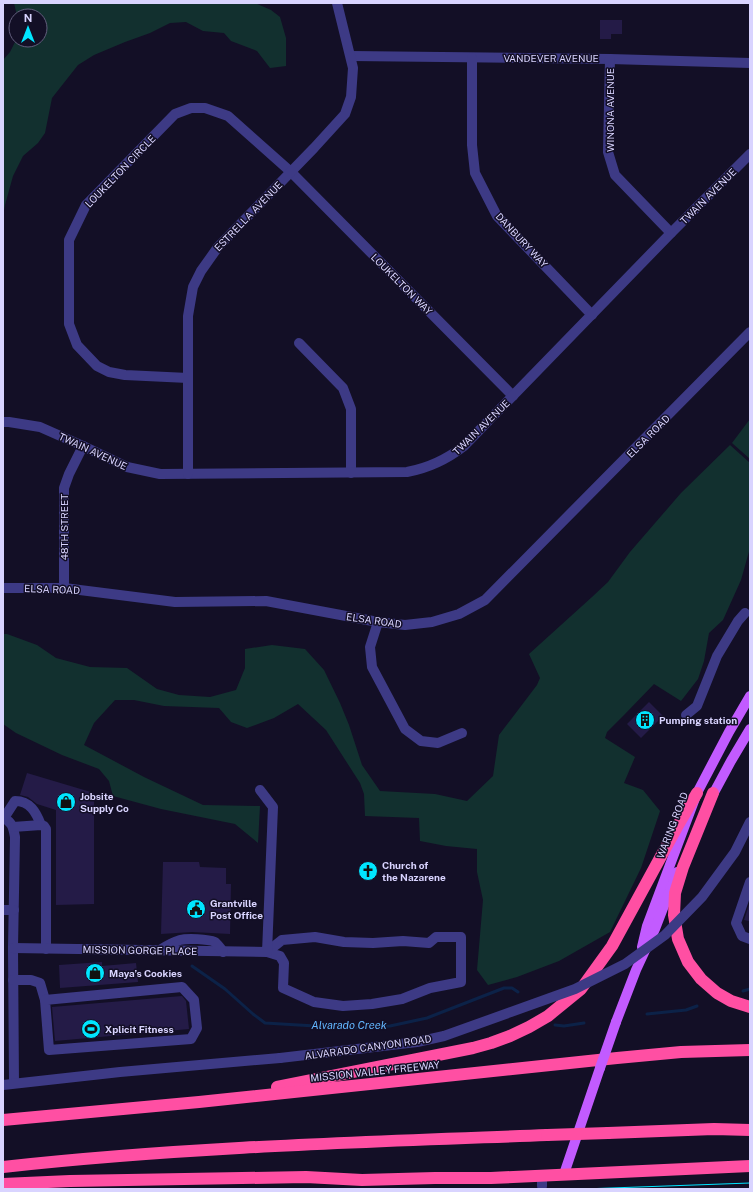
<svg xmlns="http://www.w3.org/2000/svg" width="753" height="1192" viewBox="0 0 753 1192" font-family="'Public Sans',sans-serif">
<rect width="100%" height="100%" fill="#130f26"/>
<g fill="#12302f">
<path d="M 14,3 L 255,3 L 271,10 L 280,17 L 286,38 L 286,66 L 270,68 L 257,51 L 231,41 L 224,33 L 203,31 L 186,22 L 170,23 L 150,33 L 125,42 L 94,55 L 78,65 L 52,98 L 45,133 L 38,143 L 23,156 L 13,176 L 5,205 L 3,216 L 3,60 L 10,52 L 16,40 L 40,40 L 40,16 L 17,16 Z"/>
<path d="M 750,419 L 750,459 L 732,443 Z"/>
<path d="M 730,445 L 750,463 L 750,548 L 741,580 L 723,620 L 709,633 L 704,661 L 698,679 L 681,701 L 654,684 L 625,714 L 607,732 L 605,738 L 635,757 L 624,783 L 643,790 L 660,811 L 641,868 L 610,932 L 559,961 L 517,977 L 488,985 L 477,970 L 483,900 L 477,872 L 477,849 L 446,846 L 420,841 L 419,818 L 365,816 L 364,794 L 360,783 L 326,730 L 298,704 L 274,718 L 247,728 L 231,722 L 219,708 L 164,706 L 134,700 L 115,700 L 94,723 L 84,745 L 144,777 L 203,805 L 260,806 L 258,843 L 235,824 L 161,809 L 113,796 L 109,781 L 99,769 L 62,755 L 16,733 L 3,724 L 3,634 L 7,634 L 37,645 L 56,658 L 90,667 L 127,668 L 157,689 L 179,695 L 210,697 L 236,690 L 245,668 L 245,649 L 272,645 L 305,649 L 324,670 L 340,703 L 349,725 L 362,765 L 380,791 L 435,794 L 467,801 L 493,776 L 499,735 L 537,685 L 540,678 L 529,654 L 592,597 L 608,582 L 630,552 L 681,493 Z"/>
</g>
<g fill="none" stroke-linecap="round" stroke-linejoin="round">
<g stroke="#0c2248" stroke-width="3">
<path d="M 192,966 L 225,989 L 253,1014 L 265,1023 L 349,1028 L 390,1026 L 427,1018 L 504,988 L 512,988 L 518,992"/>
<path d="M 743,991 L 750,989"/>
<path d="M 647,1014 L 686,1010 L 697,1006"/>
<path d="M 555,1025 L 564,1026 L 584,1023"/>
</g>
</g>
<g fill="#241b47">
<path d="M 600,20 L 622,20 L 622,34 L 611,34 L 611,39 L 600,39 Z"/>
<path d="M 649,702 L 663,716 L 641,738 L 627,724 Z"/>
<path d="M 27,773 L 94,793 L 94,904 L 56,905 L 56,810 L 37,804 L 28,797 L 20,795 Z"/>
<path d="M 163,862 L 199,862 L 200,867 L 226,868 L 226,884 L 231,884 L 230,934 L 192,932 L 161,934 Z"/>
<path d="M 750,902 L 750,917 L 749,921 L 744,920 Z"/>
<path d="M 102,962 L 102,966 L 136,963 L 138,982 L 60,988 L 59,965 Z"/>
<path d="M 182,996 L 186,1001 L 189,1029 L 55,1041 L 52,1007 Z"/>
</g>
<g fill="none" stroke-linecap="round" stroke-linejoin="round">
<g stroke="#3d3a85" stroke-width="10">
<path d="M 351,56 L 610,59 L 750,63"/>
<path d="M 472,58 L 472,145 L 475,173 L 497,216 L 592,315"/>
<path d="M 610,59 L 608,152 L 615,175 L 671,233"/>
<path d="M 299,343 L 343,388 L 351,409 L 351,473"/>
<path d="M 188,378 L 125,375 L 109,372 L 97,366 L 77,345 L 69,324 L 69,240 L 86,205 L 175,114 L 191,108 L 205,108 L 228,116 L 291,172 L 513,396"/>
<path d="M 3,422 L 9,422 L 40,427 L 83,446 L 127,467 L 160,474 L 407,472 C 429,468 446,460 464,446 L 671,233 L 750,154"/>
<path d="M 188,474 L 188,316 L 193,287 L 201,271 L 218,247 L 314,148 L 345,114 L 351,97 L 353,68 L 337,3"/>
<path d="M 3,588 L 64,588 L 175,602 L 266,601 L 378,622 L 405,625 L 432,622 L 459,614 L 485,600 L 750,332"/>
<path d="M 64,588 L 64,488 L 69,474 L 83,446"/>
<path d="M 378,622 L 370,647 L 372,667 L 405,729 L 421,741 L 438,743 L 462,733"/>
<path d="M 686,715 L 697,706 L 717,656 L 738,621 L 745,613"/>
<path d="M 3,817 C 12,823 13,826 15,837 L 13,948 L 14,1083"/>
<path d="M 4,818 L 15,801 C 30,801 36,812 41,825"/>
<path d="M 13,827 L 41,825 L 44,826 L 46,829 L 46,949"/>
<path d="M 750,882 L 736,923 L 742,936 L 750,939"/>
<path d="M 3,910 L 14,910"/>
<path d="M 315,937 L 344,942 L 373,943 L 403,941 L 429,943 L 436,937 L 461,937 L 461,982 L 430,988 L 402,999 L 372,1004 L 343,1006 L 314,1002 L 283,988 L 284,963 L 280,956 L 267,952 L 282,940 Z"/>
<path d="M 13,948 L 267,952 L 273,807 L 260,790"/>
<path d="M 160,950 C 166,946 173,942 180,940 C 187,938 208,939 215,942 C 218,945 221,948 223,952"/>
<path d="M 13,980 L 31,980 L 40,983 L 45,1000"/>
<path d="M 182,987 L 194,1000 L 197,1028 L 191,1039 L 49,1050 L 45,1000 Z"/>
<path d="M 3,1085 L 120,1072 L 280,1058"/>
<path d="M 542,1176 L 542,1186"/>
</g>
<g stroke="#c25bff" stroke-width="10">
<path d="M 710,800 L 731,761 L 750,729"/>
<path d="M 642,947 L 647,926 L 697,793 L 729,732 L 750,696"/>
<path d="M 616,1022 L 636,970 L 655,929 L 677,872"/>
<path d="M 564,1174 L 600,1068"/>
</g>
<g stroke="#ff4fa3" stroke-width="12">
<path d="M 713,793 L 683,867 L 675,893 L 674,915 L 678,939 L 688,962 L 701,979 L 717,993 L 731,1001 L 750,1007"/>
<path d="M 277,1087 L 473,1048 L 491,1043 L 510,1036 L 529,1027 L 548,1016 L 581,989 L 612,946 L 677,827 L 697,793"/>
<path d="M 3,1120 L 199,1102 L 617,1058 L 681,1052 L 750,1050"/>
<path d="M 608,1133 L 714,1129 L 750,1130"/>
<path d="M 3,1167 C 184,1147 365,1142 547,1135"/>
<path d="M 3,1184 L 70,1181 L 306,1177 L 362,1180 L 435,1178 L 491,1178 L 750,1166"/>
</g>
<path stroke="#00e5ff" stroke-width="1" d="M 583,1189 L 750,1183"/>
<path stroke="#3d3a85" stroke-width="10" d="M 280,1058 L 417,1042 L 444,1036 L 575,989 L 625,964 L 665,935 L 702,897 L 735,852 L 750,822"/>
<path stroke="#c25bff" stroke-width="10" d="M 600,1068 L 616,1022"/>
<path stroke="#ff4fa3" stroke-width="12" d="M 547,1135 L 608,1133"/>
</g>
<defs>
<symbol id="building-disc" viewBox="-11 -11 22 22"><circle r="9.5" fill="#00e5ff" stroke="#130f26"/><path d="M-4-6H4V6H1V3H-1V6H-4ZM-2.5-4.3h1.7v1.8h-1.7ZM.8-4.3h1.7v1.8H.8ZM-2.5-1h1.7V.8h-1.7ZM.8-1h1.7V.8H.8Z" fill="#111"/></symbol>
<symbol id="shop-disc" viewBox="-11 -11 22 22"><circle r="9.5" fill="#00e5ff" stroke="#130f26"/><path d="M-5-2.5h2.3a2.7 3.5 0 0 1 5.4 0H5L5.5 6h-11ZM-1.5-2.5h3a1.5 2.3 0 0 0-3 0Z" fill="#111"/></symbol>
<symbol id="church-disc" viewBox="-11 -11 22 22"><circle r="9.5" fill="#00e5ff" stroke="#130f26"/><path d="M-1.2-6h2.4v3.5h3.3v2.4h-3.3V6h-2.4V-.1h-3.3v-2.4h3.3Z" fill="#111"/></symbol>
<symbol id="civic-disc" viewBox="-11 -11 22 22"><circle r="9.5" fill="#00e5ff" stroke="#130f26"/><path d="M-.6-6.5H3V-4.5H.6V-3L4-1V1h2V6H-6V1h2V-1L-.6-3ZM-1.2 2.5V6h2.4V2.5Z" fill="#111"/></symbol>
<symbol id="stadium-disc" viewBox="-11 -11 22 22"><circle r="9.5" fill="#00e5ff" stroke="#130f26"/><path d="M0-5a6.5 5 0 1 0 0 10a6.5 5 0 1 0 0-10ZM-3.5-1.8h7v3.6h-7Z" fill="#111"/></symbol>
</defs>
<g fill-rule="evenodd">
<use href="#building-disc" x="634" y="709" width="22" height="22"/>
<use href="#shop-disc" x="55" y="791" width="22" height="22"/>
<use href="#church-disc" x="357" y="860" width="22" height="22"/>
<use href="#civic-disc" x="185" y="898" width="22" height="22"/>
<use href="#shop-disc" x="84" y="962" width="22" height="22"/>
<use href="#stadium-disc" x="80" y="1018" width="22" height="22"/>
</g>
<g text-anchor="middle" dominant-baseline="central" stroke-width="3" stroke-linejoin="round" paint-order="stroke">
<g font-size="10" fill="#d9d4ff" stroke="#130f26">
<text x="551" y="58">VANDEVER AVENUE</text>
<text transform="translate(610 110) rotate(-90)">WINONA AVENUE</text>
<text transform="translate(120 171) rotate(-46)">LOUKELTON CIRCLE</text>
<text transform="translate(708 196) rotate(-45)">TWAIN AVENUE</text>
<text transform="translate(248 216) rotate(-46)">ESTRELLA AVENUE</text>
<text transform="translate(522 240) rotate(47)">DANBURY WAY</text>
<text transform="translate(402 284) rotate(45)">LOUKELTON WAY</text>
<text transform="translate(481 427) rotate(-44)">TWAIN AVENUE</text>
<text transform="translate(648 436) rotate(-45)">ELSA ROAD</text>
<text transform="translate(93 451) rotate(25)">TWAIN AVENUE</text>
<text transform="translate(64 527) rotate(-90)">48TH STREET</text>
<text transform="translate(52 589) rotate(2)">ELSA ROAD</text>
<text transform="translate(374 620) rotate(8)">ELSA ROAD</text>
<text transform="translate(672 825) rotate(-69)">WARING ROAD</text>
<text transform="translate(140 950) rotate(1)">MISSION GORGE PLACE</text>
<text transform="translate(368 1047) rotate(-8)">ALVARADO CANYON ROAD</text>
<text transform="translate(375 1071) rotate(-6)">MISSION VALLEY FREEWAY</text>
</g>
<g font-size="10" font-weight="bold" fill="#d9d4ff" stroke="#130f26" text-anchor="start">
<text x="659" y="720">Pumping station</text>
<text x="80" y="796">Jobsite<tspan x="80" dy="12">Supply Co</tspan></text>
<text x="382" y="865">Church of<tspan x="382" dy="12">the Nazarene</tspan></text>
<text x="210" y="903">Grantville<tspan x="210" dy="12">Post Office</tspan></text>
<text x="109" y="973">Maya’s Cookies</text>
<text x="105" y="1029">Xplicit Fitness</text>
</g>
<g font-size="11" font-style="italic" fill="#62b6ff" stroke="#130f26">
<text x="349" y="1025">Alvarado Creek</text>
</g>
</g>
<rect width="753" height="1192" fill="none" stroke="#d9d4ff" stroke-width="8"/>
<g transform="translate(28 28)"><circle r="19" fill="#130f26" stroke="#625e7d"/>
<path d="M0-3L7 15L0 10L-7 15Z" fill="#00e5ff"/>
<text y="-6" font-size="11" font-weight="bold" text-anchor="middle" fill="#d9d4ff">N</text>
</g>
</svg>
